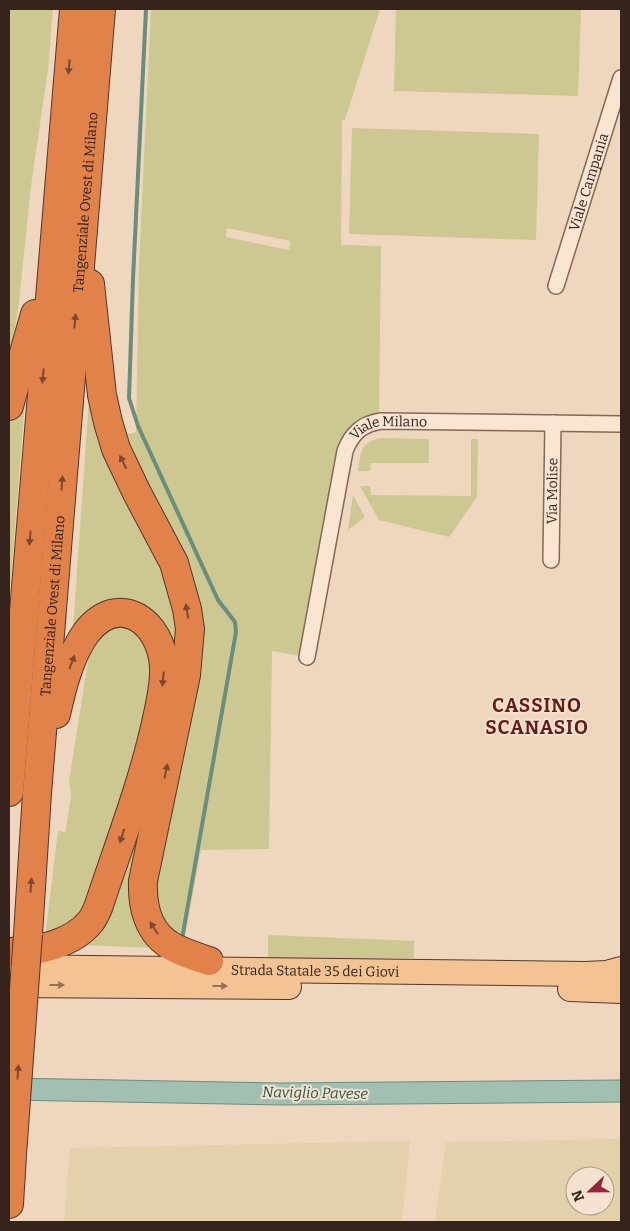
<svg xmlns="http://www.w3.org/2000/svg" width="630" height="1231" viewBox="0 0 630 1231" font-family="Bitter,serif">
<rect width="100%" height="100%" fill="#efd6be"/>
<g fill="#e4d0ab" fill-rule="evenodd">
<path d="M 621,1139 L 621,1222 L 435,1222 L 446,1142 ZM 575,1176 L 605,1176 L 605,1206 L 575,1206 Z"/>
<path d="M 410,1141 L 402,1222 L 64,1222 L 70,1148 Z"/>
</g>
<g fill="#cdc892" fill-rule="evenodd">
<path d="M 9,9 L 53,9 L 48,69 L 31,186 L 19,302 L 9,372 Z"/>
<path d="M 151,9 L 380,9 L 345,120 L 342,120 L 341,245 L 381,246 L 379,413 C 356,419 352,421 340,441 L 301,656 L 272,651 L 269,849 L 201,850 L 184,941 L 175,941 L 150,893 L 195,663 L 118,437 L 136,432 L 139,264 ZM 227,228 L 290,241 L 289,250 L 226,237 Z"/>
<path d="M 396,9 L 581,9 L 578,96 L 394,91 Z"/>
<path d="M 352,128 L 539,134 L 536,240 L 349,234 Z"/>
<path d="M 28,363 L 9,603 L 9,420 Z"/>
<path d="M 90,384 L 181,617 L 139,874 L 156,948 L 79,945 L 162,729 L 141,613 L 73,630 Z"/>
<path d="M 380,438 L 429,439 L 429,463 L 371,463 L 370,471 L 358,471 C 361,454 359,443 380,438 Z"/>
<path d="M 471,439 L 478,439 L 477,497 L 449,537 L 379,520 L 360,486 L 370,486 L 371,495 L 471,496 Z"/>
<path d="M 353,495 L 365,517 L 348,530 Z"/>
<path d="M 119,624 L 140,630 L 155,659 L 152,711 L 82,920 L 45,937 L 58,831 L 65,832 L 66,829 L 71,795 L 69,782 L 89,654 C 97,637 103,633 119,624 Z"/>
<path d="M 268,935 L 414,941 L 414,958 L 268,959 Z"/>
</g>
<path fill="#a2c0b1" stroke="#698e7d" d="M 9,1078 L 280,1083 L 621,1080 L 621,1102 L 283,1105 L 9,1100 Z"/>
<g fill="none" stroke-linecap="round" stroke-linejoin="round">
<path stroke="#698e7d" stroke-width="4" d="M 146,9 L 133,279 L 129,398 L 138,426 L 218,600 L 235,622 L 236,632 L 182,939"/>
<defs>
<g id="minor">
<path id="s1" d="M 556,286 L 621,78"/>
<path id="s2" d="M 551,560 L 553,423"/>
<path id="s3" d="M 307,657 L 345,451 C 352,433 362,424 381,421 L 621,424"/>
</g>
<g id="primary">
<path id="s4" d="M 9,967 L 585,974 L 606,973 L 621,969"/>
<path d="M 9,985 L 289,987"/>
<path d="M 570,989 L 621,991"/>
</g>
<g id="motorway">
<path d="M 90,284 L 102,395 L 108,422 L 116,449 L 137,493 L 174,563 L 187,609 L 190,629 L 186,675 L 143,881 C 142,906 148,934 173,947 C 184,953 197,957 209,961"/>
<path d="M 9,406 L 35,314"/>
<path d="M 9,792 L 74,9"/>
<path id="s5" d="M 28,934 L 37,793 L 101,9"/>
<path d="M 9,952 C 36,952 73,944 91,921 C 94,917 96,912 98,908 C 118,847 142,786 156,723 C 160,705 165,685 164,667 C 162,622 119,590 86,633 C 70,655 62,687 56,714"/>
<path d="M 9,1204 L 12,1155"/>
</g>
</defs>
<use href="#minor" stroke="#876756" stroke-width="18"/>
<use href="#primary" stroke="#54362b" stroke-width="26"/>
<use href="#motorway" stroke="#54362b" stroke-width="30"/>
<use href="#minor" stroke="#f9e5d1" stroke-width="15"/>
<use href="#primary" stroke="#f4c394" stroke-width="24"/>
<use href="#motorway" stroke="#e1824b" stroke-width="28"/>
<defs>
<path id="motorway-bridge" d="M 12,1155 L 28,934"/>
</defs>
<use href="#motorway-bridge" stroke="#54362b" stroke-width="30" stroke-linecap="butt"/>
<use href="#motorway-bridge" stroke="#e1824b" stroke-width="28"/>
</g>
<defs><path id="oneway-solid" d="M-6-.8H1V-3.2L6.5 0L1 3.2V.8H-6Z" transform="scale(1.25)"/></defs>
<g fill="#7a492f">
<use href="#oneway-solid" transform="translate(69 67) rotate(95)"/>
<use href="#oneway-solid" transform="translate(75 321) rotate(-85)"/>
<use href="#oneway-solid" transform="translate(43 376) rotate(95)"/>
<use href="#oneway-solid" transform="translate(123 462) rotate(-116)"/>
<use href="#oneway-solid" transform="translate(62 483) rotate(-85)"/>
<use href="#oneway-solid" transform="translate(30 538) rotate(95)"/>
<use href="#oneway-solid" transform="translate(187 611) rotate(-100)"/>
<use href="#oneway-solid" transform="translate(72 662) rotate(-69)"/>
<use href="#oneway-solid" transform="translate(163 679) rotate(96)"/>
<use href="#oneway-solid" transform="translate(166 771) rotate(-78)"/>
<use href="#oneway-solid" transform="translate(122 836) rotate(108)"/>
<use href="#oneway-solid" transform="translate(31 885) rotate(-86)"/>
<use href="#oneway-solid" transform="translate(154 928) rotate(-123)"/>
<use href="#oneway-solid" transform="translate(18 1072) rotate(-86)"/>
</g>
<g fill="#957358">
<use href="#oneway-solid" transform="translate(57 985)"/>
<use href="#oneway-solid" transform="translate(220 986)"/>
</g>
<g text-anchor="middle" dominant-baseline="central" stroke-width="4" stroke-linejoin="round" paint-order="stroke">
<g font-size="14" fill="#36231c" stroke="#f6e2ce">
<text stroke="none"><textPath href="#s1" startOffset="109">Viale Campania</textPath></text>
<text stroke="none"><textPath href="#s5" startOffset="734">Tangenziale Ovest di Milano</textPath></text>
<text stroke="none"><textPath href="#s3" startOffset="265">Viale Milano</textPath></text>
<text stroke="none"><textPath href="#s2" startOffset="69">Via Molise</textPath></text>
<text stroke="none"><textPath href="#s5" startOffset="329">Tangenziale Ovest di Milano</textPath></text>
<text stroke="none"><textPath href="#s4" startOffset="306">Strada Statale 35 dei Giovi</textPath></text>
</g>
<g font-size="15" font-style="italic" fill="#2a564b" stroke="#f6e2ce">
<text transform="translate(315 1093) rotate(1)">Naviglio Pavese</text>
</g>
<g font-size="19" font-weight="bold" letter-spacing="1" fill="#641b1a" stroke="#f6e2ce">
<text x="537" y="705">CASSINO<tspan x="537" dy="22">SCANASIO</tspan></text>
</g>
</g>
<rect width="630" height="1231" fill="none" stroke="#36231c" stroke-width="20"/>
<g transform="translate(590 1191) rotate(248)"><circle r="24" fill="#f6e2ce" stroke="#a99687"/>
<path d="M0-4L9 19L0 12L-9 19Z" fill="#97253d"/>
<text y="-8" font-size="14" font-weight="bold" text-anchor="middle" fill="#36231c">N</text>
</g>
</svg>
